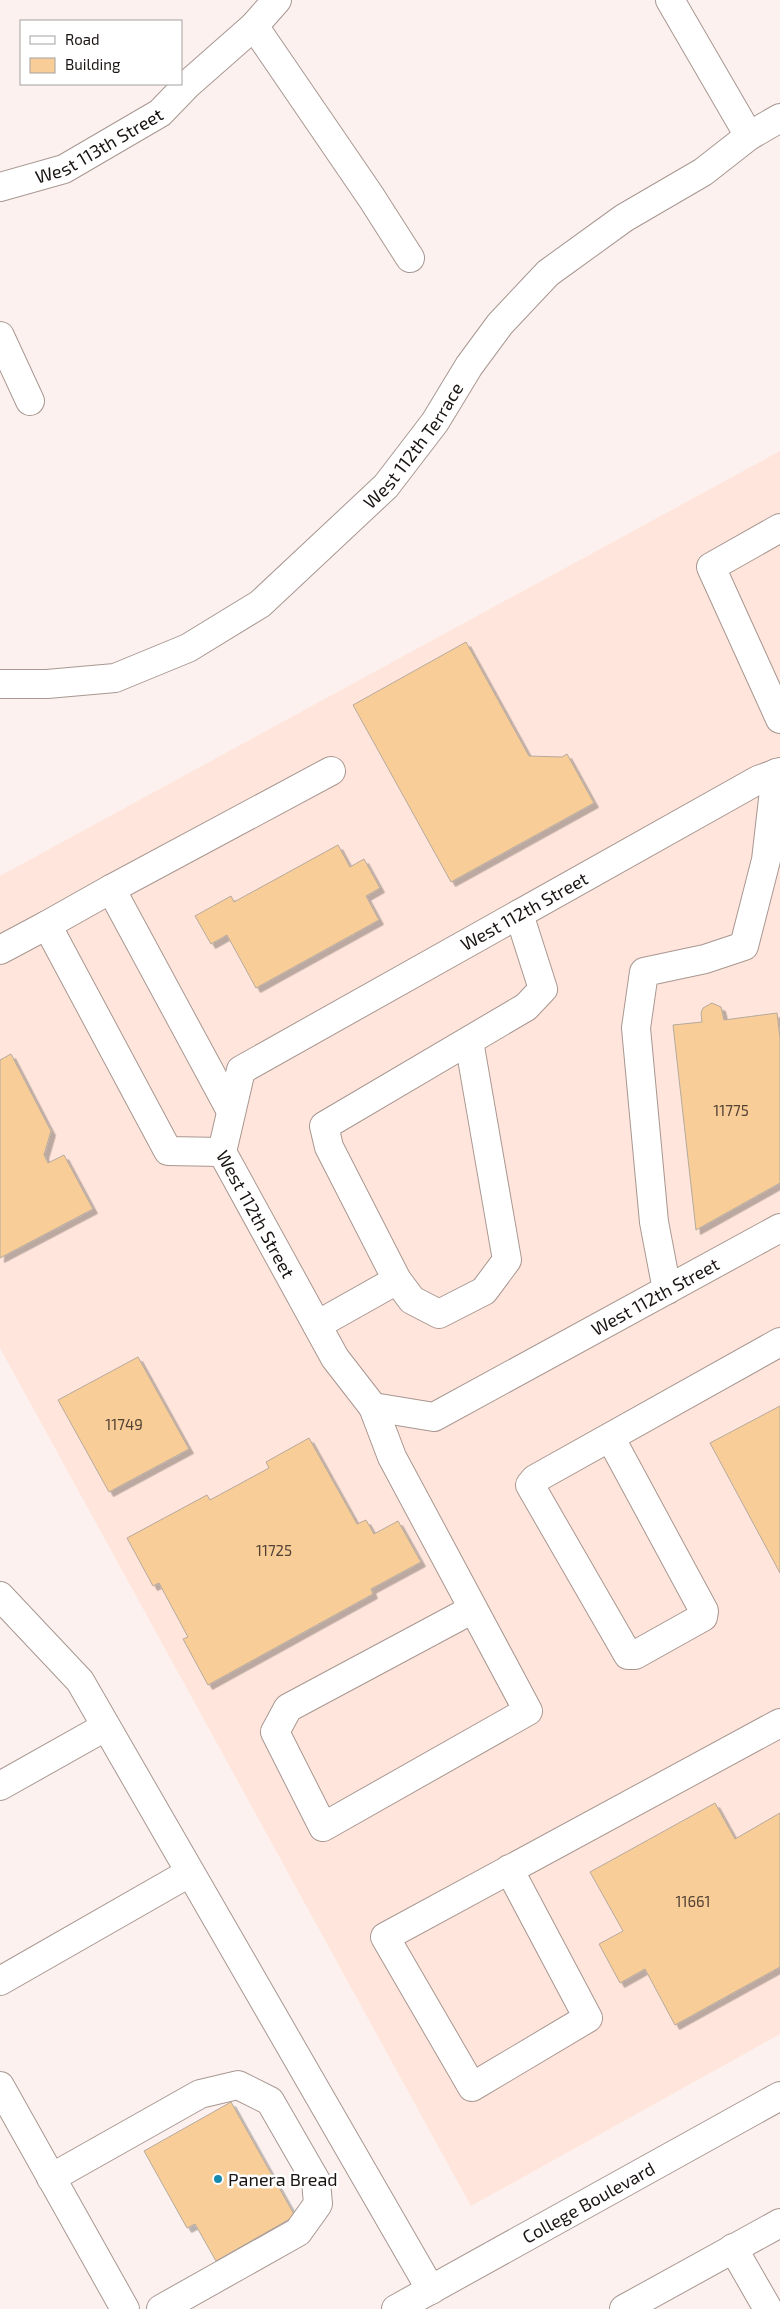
<svg xmlns="http://www.w3.org/2000/svg" width="780" height="2309" viewBox="0 0 780 2309" font-family="'Exo 2',sans-serif">
<defs>
<filter id="shadow"><feDropShadow dx="4.5" dy="4.5" stdDeviation="0" flood-color="#0004"/></filter>
</defs>
<rect width="100%" height="100%" fill="#fcf1ee"/>
<path fill="#ffe5db" d="M 780,451 L 780,2034 L 471,2206 L 0,1348 L 0,876 Z"/>
<g fill="#f9cd98" stroke="#b5aa9d" filter="url(#shadow)">
<path d="M 466,642 L 529,756 L 562,757 L 567,754 L 594,803 L 451,882 L 353,705 Z"/>
<path d="M 338,845 L 350,867 L 364,859 L 380,888 L 366,896 L 379,920 L 256,988 L 227,935 L 211,944 L 195,916 L 231,896 L 234,902 Z"/>
<path d="M 712,1003 L 721,1007 L 724,1020 L 777,1013 L 780,1038 L 780,1183 L 696,1230 L 673,1025 L 702,1022 L 701,1013 L 703,1008 Z"/>
<path d="M 11,1054 L 51,1131 L 44,1155 L 48,1163 L 64,1155 L 93,1209 L 0,1258 L 0,1060 Z"/>
<path d="M 138,1357 L 189,1449 L 109,1492 L 58,1400 Z"/>
<path d="M 780,1406 L 780,1573 L 710,1443 Z"/>
<path d="M 309,1438 L 357,1524 L 366,1520 L 374,1534 L 398,1521 L 421,1562 L 371,1589 L 373,1594 L 208,1685 L 183,1639 L 188,1637 L 159,1583 L 153,1586 L 127,1538 L 207,1495 L 210,1500 L 269,1468 L 266,1462 Z"/>
<path d="M 715,1803 L 735,1839 L 780,1813 L 780,1967 L 675,2025 L 645,1969 L 620,1983 L 599,1944 L 623,1931 L 590,1872 Z"/>
<path d="M 231,2102 L 295,2216 L 216,2261 L 195,2224 L 187,2228 L 144,2151 Z"/>
</g>
<g fill="none" stroke-linecap="round" stroke-linejoin="round">
<defs>
<g id="minor">
<path d="M 670,0 L 749,136"/>
<path d="M 254,26 L 371,197 L 410,258"/>
<path id="s1" d="M 0,187 L 64,169 L 160,113 L 187,85 L 254,26 L 277,0"/>
<path d="M 0,336 L 30,401"/>
<path d="M 780,528 L 711,567 L 780,719"/>
<path id="s2" d="M 0,684 L 47,684 L 115,678 L 188,648 L 260,604 L 386,486 L 435,422 L 469,366 L 500,324 L 548,273 L 624,218 L 703,172 L 749,136 L 780,118"/>
<path id="s3" d="M 780,772 L 758,780 L 241,1070 L 222,1152 L 335,1358 L 373,1407 L 434,1417 L 780,1228"/>
<path d="M 47,925 L 111,889"/>
<path d="M 0,950 L 47,925 L 168,1151 L 222,1152"/>
<path d="M 231,1111 L 111,889 L 331,771"/>
<path d="M 397,1280 L 412,1300 L 439,1314 L 484,1291 L 507,1260 L 469,1041"/>
<path d="M 667,1290 L 654,1222 L 636,1028 L 644,972 L 705,959 L 744,946 L 766,860 L 776,773"/>
<path d="M 317,1325 L 397,1280 L 329,1147 L 324,1126 L 526,1007 L 543,989 L 519,914"/>
<path d="M 373,1407 L 392,1457 L 528,1711 L 323,1827 L 275,1732 L 288,1708 L 473,1609"/>
<path d="M 610,1437 L 704,1611 L 703,1617 L 635,1655 L 628,1655 L 530,1485 L 535,1479 L 780,1342"/>
<path d="M 0,1596 L 80,1681 L 431,2290"/>
<path d="M 0,1786 L 105,1727"/>
<path d="M 509,1869 L 588,2018 L 472,2087 L 385,1937 L 780,1723"/>
<path d="M 0,1981 L 189,1873"/>
<path d="M 0,2086 L 125,2309"/>
<path d="M 51,2178 L 200,2094 L 238,2085 L 270,2101 L 316,2181 L 318,2204 L 298,2232 L 161,2309"/>
<path d="M 733,2248 L 768,2309"/>
</g>
<g id="major">
<path id="s4" d="M 396,2309 L 780,2096"/>
<path d="M 624,2309 L 780,2223"/>
</g>
</defs>
<use href="#minor" stroke="#a89791" stroke-width="30"/>
<use href="#major" stroke="#a89791" stroke-width="30"/>
<use href="#minor" stroke="#fff" stroke-width="28"/>
<use href="#major" stroke="#fff" stroke-width="28"/>
</g>
<circle fill="#188aaf" stroke="#fff" stroke-width="2" cx="218" cy="2179" r="5"/>
<g text-anchor="middle" dominant-baseline="central" stroke-width="5" stroke-linejoin="round" paint-order="stroke">
<g font-size="15" fill="#524234">
<text x="731" y="1110">11775</text>
<text x="124" y="1424">11749</text>
<text x="274" y="1550">11725</text>
<text x="693" y="1901">11661</text>
</g>
<g font-size="18" fill="#1a1412" stroke="#fff">
<text stroke="none"><textPath href="#s1" startOffset="108">West 113th Street</textPath></text>
<text stroke="none"><textPath href="#s2" startOffset="500">West 112th Terrace</textPath></text>
<text transform="translate(524 911) rotate(-29)">West 112th Street</text>
<text stroke="none"><textPath href="#s3" startOffset="771">West 112th Street</textPath></text>
<text stroke="none"><textPath href="#s3" startOffset="1311">West 112th Street</textPath></text>
<text stroke="none"><textPath href="#s4" startOffset="220">College Boulevard</textPath></text>
</g>
<g font-size="18" fill="#1a1412" stroke="#fff" text-anchor="start">
<text x="228" y="2179">Panera Bread</text>
</g>
</g>
<rect x="20" y="20" width="162" height="65" fill="#ffffff" stroke="#a3a1a0"/>
<rect x="30" y="36" width="25" height="8" fill="#ffffff" stroke="#a3a1a0"/>
<text x="65" y="45" font-size="15" fill="#1a1412">Road</text>
<rect x="30" y="58" width="25" height="15" fill="#f9cd98" stroke="#a3a1a0"/>
<text x="65" y="70" font-size="15" fill="#1a1412">Building</text>
</svg>
